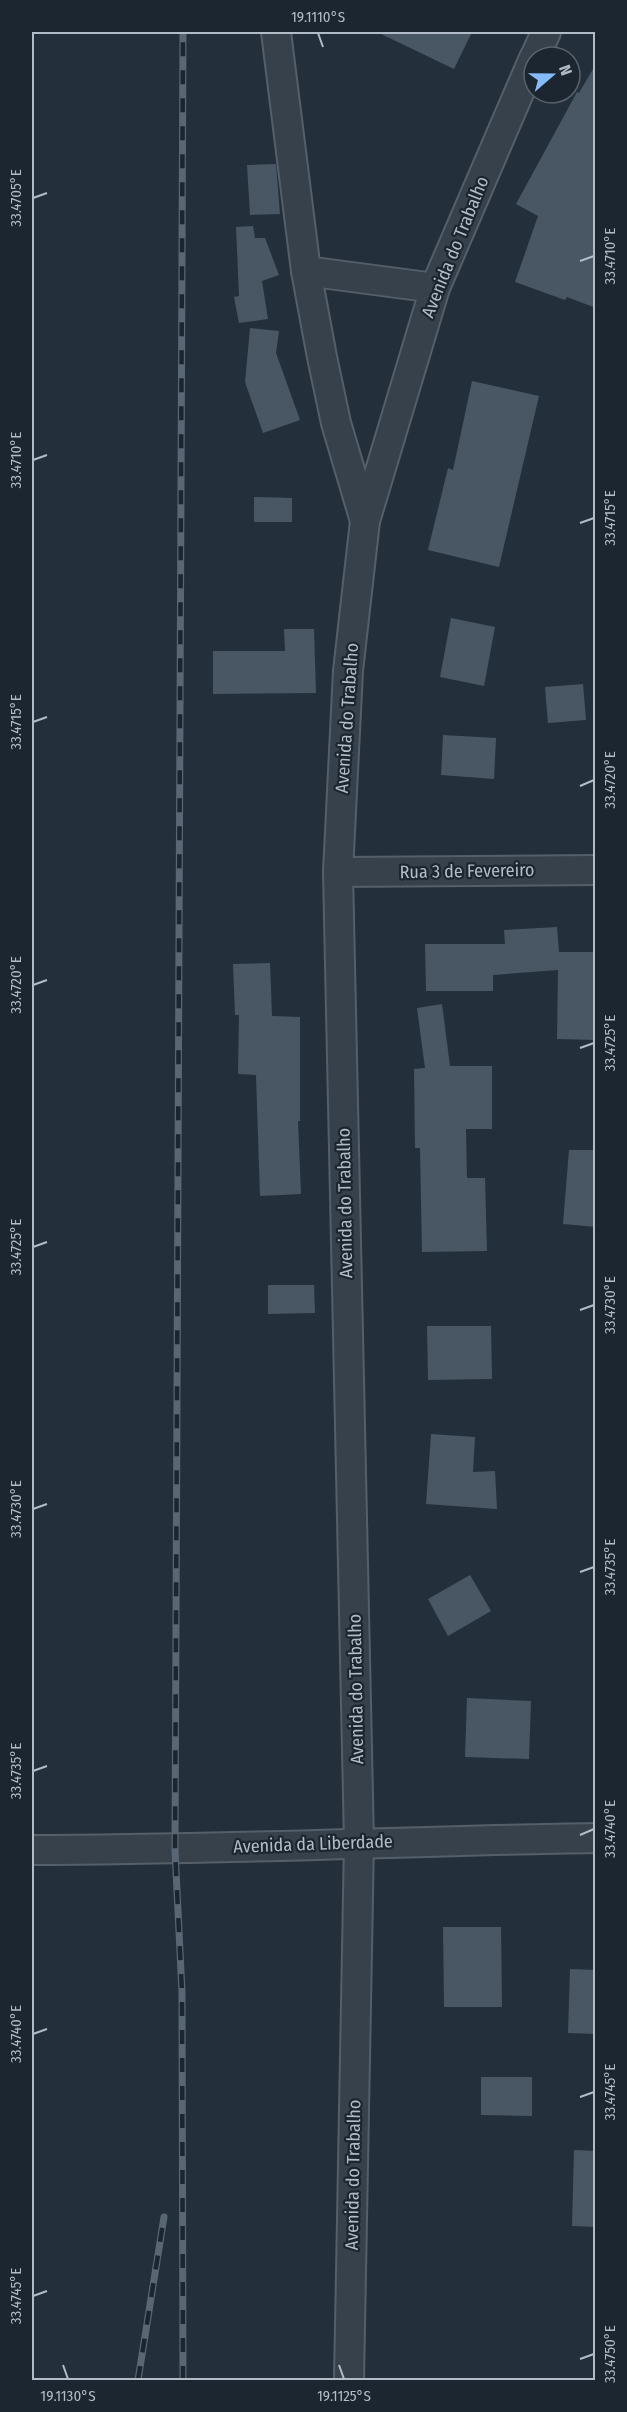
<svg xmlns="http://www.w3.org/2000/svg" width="627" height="2412" viewBox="0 0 627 2412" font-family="'Fira Sans Condensed',sans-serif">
<rect width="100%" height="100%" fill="#23303c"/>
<g fill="#495765">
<path d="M 377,32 L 472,32 L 454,69 Z"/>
<path d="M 596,64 L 596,308 L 567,297 L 565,300 L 515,282 L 538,216 L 516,204 L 577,92 L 579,93 Z"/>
<path d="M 276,164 L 280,214 L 250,215 L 247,165 Z"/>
<path d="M 253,226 L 255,238 L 265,238 L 279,275 L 262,281 L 268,319 L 239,323 L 234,297 L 239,296 L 236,227 Z"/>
<path d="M 250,328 L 279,331 L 276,353 L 300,420 L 263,433 L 245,382 Z"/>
<path d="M 472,381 L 539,396 L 499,567 L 428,550 L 448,468 L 453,470 Z"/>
<path d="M 254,497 L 292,498 L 292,522 L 254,522 Z"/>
<path d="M 451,618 L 495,627 L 484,686 L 440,677 Z"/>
<path d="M 284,629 L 314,629 L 316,693 L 213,694 L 213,651 L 285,651 Z"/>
<path d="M 583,684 L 586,720 L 548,723 L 545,687 Z"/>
<path d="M 443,735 L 496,738 L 494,779 L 441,775 Z"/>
<path d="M 557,927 L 559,952 L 596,952 L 596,1040 L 557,1039 L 558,970 L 493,975 L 493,991 L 426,991 L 425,944 L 505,944 L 504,930 Z"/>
<path d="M 270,963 L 272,1016 L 300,1017 L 300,1121 L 298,1121 L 301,1194 L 260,1196 L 256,1075 L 238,1074 L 239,1015 L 235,1015 L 233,964 Z"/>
<path d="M 442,1004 L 450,1066 L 492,1066 L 492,1129 L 466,1129 L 467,1178 L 485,1178 L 487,1251 L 422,1252 L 420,1148 L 415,1148 L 414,1069 L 425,1068 L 417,1008 Z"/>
<path d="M 569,1150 L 596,1150 L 596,1227 L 563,1224 Z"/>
<path d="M 268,1285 L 314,1285 L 315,1313 L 268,1314 Z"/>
<path d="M 427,1326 L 491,1326 L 492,1379 L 428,1380 Z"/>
<path d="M 431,1434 L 475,1437 L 473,1472 L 495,1471 L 497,1509 L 426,1504 Z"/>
<path d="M 470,1575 L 491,1611 L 448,1636 L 428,1599 Z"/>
<path d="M 467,1698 L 531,1701 L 529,1759 L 465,1757 Z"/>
<path d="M 443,1927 L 501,1927 L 502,2007 L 444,2007 Z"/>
<path d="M 570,1969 L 596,1970 L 596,2034 L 568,2033 Z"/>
<path d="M 481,2077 L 532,2077 L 532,2116 L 481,2115 Z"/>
<path d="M 574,2150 L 596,2151 L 596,2227 L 572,2226 Z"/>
</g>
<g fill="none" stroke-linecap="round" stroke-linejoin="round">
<defs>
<g id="minor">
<path d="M 276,32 L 306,271 L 322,357 L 336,423 L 365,521"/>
<path d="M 535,57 L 546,32"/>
<path d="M 306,271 L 435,288"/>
<path d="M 338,872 L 596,870"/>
<path d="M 32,1850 C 220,1850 407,1841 596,1838"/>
<path d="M 349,2380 L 359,1842 L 338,872 L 348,671 L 365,521 L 435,288 L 534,58"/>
</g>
</defs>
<use href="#minor" stroke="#555f6a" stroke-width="32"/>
<use href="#minor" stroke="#37414c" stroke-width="28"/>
<defs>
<g id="rail">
<path d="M 138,2380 L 164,2217"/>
<path d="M 183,2380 L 182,1992 L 175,1850 L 183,32"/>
</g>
</defs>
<use href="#rail" stroke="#596674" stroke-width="7"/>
<use href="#rail" stroke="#1c2631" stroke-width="4.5" stroke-dasharray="14" stroke-linecap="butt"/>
</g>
<path fill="none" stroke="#b2bcc8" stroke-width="2" d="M 318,33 L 323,47M 33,198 L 47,193M 580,261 L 594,256M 33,460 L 47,455M 580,523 L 594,518M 33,722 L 47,717M 580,786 L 594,780M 33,985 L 47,980M 580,1048 L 594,1043M 33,1247 L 47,1242M 580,1310 L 594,1305M 33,1509 L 47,1504M 580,1572 L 594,1567M 33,1771 L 47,1766M 580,1835 L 594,1829M 33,2034 L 47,2029M 580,2097 L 594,2092M 33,2296 L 47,2291M 580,2359 L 594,2354M 63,2365 L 68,2379M 339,2365 L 344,2379"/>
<g text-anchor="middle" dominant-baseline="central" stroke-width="4.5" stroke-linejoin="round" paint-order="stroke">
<g font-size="18" fill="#b2bcc8" stroke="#1c2631">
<text transform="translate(455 247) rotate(-68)">Avenida do Trabalho</text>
<text transform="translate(347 718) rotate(-86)">Avenida do Trabalho</text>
<text transform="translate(467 871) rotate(-1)">Rua 3 de Fevereiro</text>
<text transform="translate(345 1203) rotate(-91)">Avenida do Trabalho</text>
<text transform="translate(356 1689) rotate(-91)">Avenida do Trabalho</text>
<text transform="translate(313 1844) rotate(-2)">Avenida da Liberdade</text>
<text transform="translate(353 2175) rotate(-89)">Avenida do Trabalho</text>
</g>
</g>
<rect width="627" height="2412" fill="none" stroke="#1c2631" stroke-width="66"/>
<g transform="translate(552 75) rotate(70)"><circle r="28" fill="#1c2631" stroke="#58626d" stroke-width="1.5"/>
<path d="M0-4.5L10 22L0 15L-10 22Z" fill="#86bbf9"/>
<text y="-9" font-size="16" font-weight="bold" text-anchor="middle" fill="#b2bcc8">N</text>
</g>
<rect x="33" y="33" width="561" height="2346" fill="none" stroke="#b2bcc8" stroke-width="2"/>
<g font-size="15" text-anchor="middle" fill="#b2bcc8">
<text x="318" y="22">19.1110°S</text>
<text transform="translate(16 198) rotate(-90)" y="5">33.4705°E</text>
<text transform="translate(610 256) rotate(-90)" y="5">33.4710°E</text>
<text transform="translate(16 460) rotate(-90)" y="5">33.4710°E</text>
<text transform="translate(610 518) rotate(-90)" y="5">33.4715°E</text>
<text transform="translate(16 722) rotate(-90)" y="5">33.4715°E</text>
<text transform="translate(610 780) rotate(-90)" y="5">33.4720°E</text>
<text transform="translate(16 985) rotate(-90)" y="5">33.4720°E</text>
<text transform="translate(610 1043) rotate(-90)" y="5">33.4725°E</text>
<text transform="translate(16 1247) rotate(-90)" y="5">33.4725°E</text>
<text transform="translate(610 1305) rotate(-90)" y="5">33.4730°E</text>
<text transform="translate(16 1509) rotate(-90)" y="5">33.4730°E</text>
<text transform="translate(610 1567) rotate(-90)" y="5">33.4735°E</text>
<text transform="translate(16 1771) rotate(-90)" y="5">33.4735°E</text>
<text transform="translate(610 1829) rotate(-90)" y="5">33.4740°E</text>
<text transform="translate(16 2034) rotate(-90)" y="5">33.4740°E</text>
<text transform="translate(610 2092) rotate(-90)" y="5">33.4745°E</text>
<text transform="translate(16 2296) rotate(-90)" y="5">33.4745°E</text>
<text transform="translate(610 2354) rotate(-90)" y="5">33.4750°E</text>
<text x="68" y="2401">19.1130°S</text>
<text x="344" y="2401">19.1125°S</text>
</g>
</svg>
